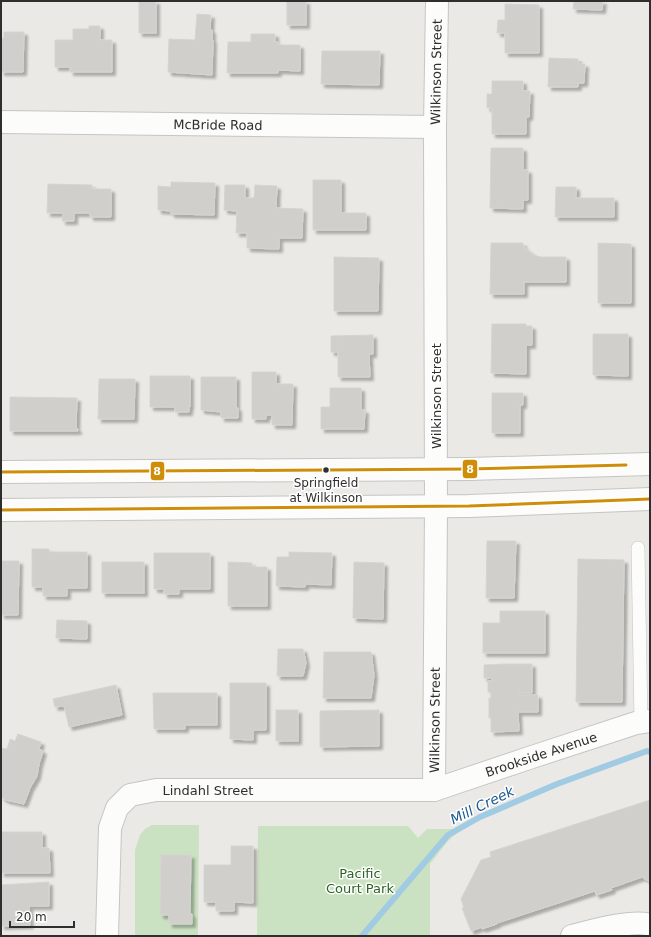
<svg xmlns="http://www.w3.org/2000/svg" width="651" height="937" viewBox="0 0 651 937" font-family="'DejaVu Sans',sans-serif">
<defs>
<filter id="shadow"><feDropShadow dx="3.5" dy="3.5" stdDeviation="1" flood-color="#0004"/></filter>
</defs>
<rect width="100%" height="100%" fill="#eae9e5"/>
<g fill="#cbe2c2">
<path d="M 152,825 L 199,825 L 198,936 L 135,936 L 135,850 L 140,835 L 145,829 Z"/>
<path d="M 258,826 L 408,826 L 418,838 L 427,829 L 462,829 L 448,841 L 430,864 L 430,936 L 257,936 Z"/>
</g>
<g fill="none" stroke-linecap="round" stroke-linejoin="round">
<path stroke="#a1cae3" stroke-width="6" d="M 362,936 L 448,835 L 480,817 L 557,784 L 647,751 L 650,752"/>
</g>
<g fill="#d0cfcb" stroke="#d5d4d1" filter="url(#shadow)">
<rect x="139" y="1" width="17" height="32"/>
<rect x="287" y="1" width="19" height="24"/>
<path d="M 574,1 L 603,1 L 602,10 L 573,9 Z"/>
<path d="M 505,4 L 539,5 L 539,53 L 505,53 L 505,33 L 497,33 L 498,20 L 505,20 Z"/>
<path d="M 197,14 L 211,15 L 210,30 L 212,30 L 212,40 L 213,40 L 212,75 L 168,72 L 169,39 L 195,40 Z"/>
<path d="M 89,26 L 100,26 L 100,40 L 112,40 L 112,72 L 70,72 L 70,67 L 55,67 L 55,40 L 73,40 L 73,29 L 89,29 Z"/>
<path d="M 4,32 L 24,32 L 23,72 L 1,72 L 1,38 L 4,38 Z"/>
<path d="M 251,34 L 275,34 L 275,42 L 278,42 L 278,45 L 300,45 L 300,71 L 278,70 L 278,73 L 227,73 L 228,42 L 251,42 Z"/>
<path d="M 322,51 L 380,51 L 379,85 L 321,84 Z"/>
<path d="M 549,58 L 578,59 L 578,64 L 585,64 L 584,83 L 578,83 L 578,87 L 548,87 Z"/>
<path d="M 492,81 L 523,81 L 523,91 L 530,91 L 529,117 L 526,117 L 526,134 L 492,134 L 492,108 L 487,108 L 487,94 L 492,94 Z"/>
<path d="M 491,148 L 523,148 L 523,170 L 528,170 L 528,200 L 523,200 L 523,209 L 490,208 Z"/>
<path d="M 313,180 L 341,180 L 341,213 L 366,213 L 366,230 L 313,230 Z"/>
<path d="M 171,182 L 215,183 L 214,215 L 171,214 L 171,211 L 158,210 L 158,186 L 171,187 Z"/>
<path d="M 48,184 L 92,185 L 92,189 L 111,189 L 111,217 L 90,217 L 90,213 L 74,213 L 74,221 L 62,221 L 63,213 L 47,213 Z"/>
<path d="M 225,185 L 245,185 L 245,198 L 254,198 L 255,185 L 277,186 L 276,208 L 303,209 L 302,238 L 279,238 L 279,249 L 247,248 L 247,233 L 236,233 L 237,211 L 224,210 Z"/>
<path d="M 556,187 L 576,187 L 576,198 L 614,198 L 614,217 L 555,217 Z"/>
<path d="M 491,243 L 523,243 L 523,246 L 534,255 L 540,257 L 566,257 L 566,282 L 524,282 L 524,294 L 490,294 Z"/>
<path d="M 598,243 L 631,244 L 631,303 L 598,303 Z"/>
<path d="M 334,257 L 379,258 L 378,311 L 334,311 Z"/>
<path d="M 492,324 L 526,324 L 526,326 L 532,326 L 532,345 L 526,345 L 526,374 L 491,373 Z"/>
<path d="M 593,334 L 628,334 L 628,376 L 593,375 Z"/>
<path d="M 373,335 L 373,354 L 369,354 L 370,377 L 338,377 L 338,352 L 331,352 L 331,336 Z"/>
<path d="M 252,372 L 276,372 L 276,384 L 293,384 L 292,425 L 272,425 L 272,415 L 266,415 L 266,419 L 252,419 Z"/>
<path d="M 150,376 L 190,376 L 190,407 L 189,407 L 189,412 L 175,412 L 175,407 L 150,407 Z"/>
<path d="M 201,377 L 236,377 L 236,408 L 238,408 L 238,418 L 221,418 L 221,412 L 201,410 Z"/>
<path d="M 99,379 L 135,379 L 134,419 L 98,419 Z"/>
<path d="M 330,388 L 361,388 L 361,410 L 365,410 L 364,429 L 321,429 L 321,407 L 330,407 Z"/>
<path d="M 492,393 L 523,393 L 523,405 L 520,405 L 520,433 L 492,433 Z"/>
<path d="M 10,397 L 77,398 L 76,428 L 78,429 L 78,431 L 10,431 Z"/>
<path d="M 487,541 L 516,541 L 514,598 L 486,598 Z"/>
<path d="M 32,549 L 49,549 L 49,552 L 87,552 L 87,588 L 67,588 L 67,596 L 43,596 L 43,587 L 32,587 Z"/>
<path d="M 289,552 L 332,553 L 331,585 L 305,584 L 305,587 L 276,586 L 277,557 L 289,557 Z"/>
<path d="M 154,553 L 210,553 L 210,589 L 179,589 L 179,594 L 164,594 L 164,589 L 154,589 Z"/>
<path d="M 578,559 L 624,560 L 622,702 L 576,702 Z"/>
<path d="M 1,561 L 19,561 L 18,615 L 1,615 Z"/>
<rect x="102" y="562" width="42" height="31"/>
<path d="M 228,562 L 252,563 L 252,567 L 267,567 L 267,606 L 228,606 Z"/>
<path d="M 354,562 L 384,563 L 383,619 L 353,618 Z"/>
<path d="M 500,611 L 545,611 L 545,653 L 483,653 L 483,623 L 500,623 Z"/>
<path d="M 57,620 L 87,621 L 87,639 L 56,638 Z"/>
<path d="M 278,649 L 303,649 L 306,663 L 303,676 L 277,676 Z"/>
<path d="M 324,652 L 371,652 L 374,675 L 371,698 L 323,698 Z"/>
<path d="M 505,664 L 532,664 L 532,693 L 519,693 L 519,695 L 538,695 L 538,712 L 518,712 L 519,731 L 491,732 L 491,718 L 489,718 L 489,698 L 491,698 L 491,692 L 488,692 L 488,681 L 492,681 L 492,678 L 484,678 L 484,665 Z"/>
<path d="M 230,683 L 266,683 L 266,730 L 253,730 L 253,740 L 230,739 Z"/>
<path d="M 116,685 L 122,715 L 69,727 L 64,706 L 55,707 L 53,699 Z"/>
<path d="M 153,693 L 217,693 L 217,725 L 185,725 L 185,729 L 154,729 Z"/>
<rect x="276" y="710" width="22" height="31"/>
<path d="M 379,710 L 379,746 L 320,747 L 320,711 Z"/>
<path d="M 18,734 L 41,742 L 39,749 L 43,751 L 39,764 L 37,776 L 30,788 L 24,804 L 6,800 L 1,797 L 1,748 L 7,749 L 10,739 L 15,741 Z"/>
<path d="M 650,800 L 650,882 L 642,877 L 611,888 L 612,890 L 596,895 L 595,891 L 497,923 L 497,924 L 482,929 L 482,927 L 471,931 L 462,908 L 464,908 L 461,899 L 481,860 L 491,857 L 490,852 Z"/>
<path d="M 1,832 L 42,832 L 42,848 L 49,848 L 50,873 L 1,873 Z"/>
<path d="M 231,846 L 253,846 L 253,903 L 234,902 L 234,911 L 216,911 L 216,902 L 204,902 L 204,865 L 231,865 Z"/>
<path d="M 161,855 L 191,855 L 190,914 L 192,914 L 192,924 L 169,924 L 169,915 L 160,915 Z"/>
<path d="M 49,882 L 49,906 L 29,906 L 30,925 L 1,926 L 1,885 Z"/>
</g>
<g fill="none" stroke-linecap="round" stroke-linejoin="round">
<defs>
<path id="service" d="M 638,548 L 641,722"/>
<g id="minor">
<path id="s1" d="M 1,122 L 435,127"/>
<path id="s2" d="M 434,790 L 436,506 L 435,127 L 437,1"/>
<path id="s3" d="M 107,936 L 110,828 L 117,808 L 130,795 L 156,790 L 434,790 L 529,758 L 636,723 L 650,721"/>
<path d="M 572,936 C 591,931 633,919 650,925"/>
</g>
<g id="secondary">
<path d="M 1,472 L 469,469 L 650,464"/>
<path d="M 1,510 L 469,506 L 650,499"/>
</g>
</defs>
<use href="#service" stroke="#c5c5c4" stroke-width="14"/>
<use href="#minor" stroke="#c5c5c4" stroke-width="24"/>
<use href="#secondary" stroke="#c5c5c4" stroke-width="24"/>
<use href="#service" stroke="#fcfcfb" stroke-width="13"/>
<use href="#minor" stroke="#fcfcfb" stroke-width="22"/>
<use href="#secondary" stroke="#fcfcfb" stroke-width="22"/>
<defs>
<g id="bus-1">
<path d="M 1,472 L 469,469 L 626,465"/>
<path d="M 1,510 L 469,506 L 650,499"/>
</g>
</defs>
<use href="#bus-1" stroke="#fff" stroke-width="6"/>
<use href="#bus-1" stroke="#cf8e09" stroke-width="3"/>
</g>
<circle fill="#2e2e2e" stroke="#fff" stroke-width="1.5" cx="326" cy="470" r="3.5"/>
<g text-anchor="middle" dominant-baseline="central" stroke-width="3" stroke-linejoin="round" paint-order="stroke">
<g font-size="12" fill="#2e2e2e" stroke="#fff">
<text x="326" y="483">Springfield<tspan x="326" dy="15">at Wilkinson</tspan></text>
</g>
<g font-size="13" fill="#2e2e2e" stroke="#fff">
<text stroke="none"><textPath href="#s2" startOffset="718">Wilkinson Street</textPath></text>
<text stroke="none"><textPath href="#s1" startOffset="217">McBride Road</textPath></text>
<text transform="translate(436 396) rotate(-90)">Wilkinson Street</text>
<text stroke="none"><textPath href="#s2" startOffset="70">Wilkinson Street</textPath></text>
<text stroke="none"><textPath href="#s3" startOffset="565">Brookside Avenue</textPath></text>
<text stroke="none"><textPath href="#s3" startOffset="226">Lindahl Street</textPath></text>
</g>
<g font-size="13" fill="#296424" stroke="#fff">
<text x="360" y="873">Pacific<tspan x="360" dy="15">Court Park</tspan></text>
</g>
<g font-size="14" font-style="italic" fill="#1d5b92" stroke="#fff">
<text transform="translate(482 805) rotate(-26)">Mill Creek</text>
</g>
</g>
<g stroke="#fff" stroke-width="1.5">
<rect x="462" y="459" width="16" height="20" rx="4" fill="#cf8e09"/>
<rect x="150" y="461" width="15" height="20" rx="4" fill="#cf8e09"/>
</g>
<g font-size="11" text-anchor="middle" font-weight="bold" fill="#fff">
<text x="470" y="473">8</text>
<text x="157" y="475">8</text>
</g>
<rect width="651" height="937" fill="none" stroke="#2e2e2e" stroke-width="4"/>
<path d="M10 921v6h64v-6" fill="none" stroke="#2e2e2e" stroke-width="2"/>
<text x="16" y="921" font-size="12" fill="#2e2e2e" stroke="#ffffff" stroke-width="3" paint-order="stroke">20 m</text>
</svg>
